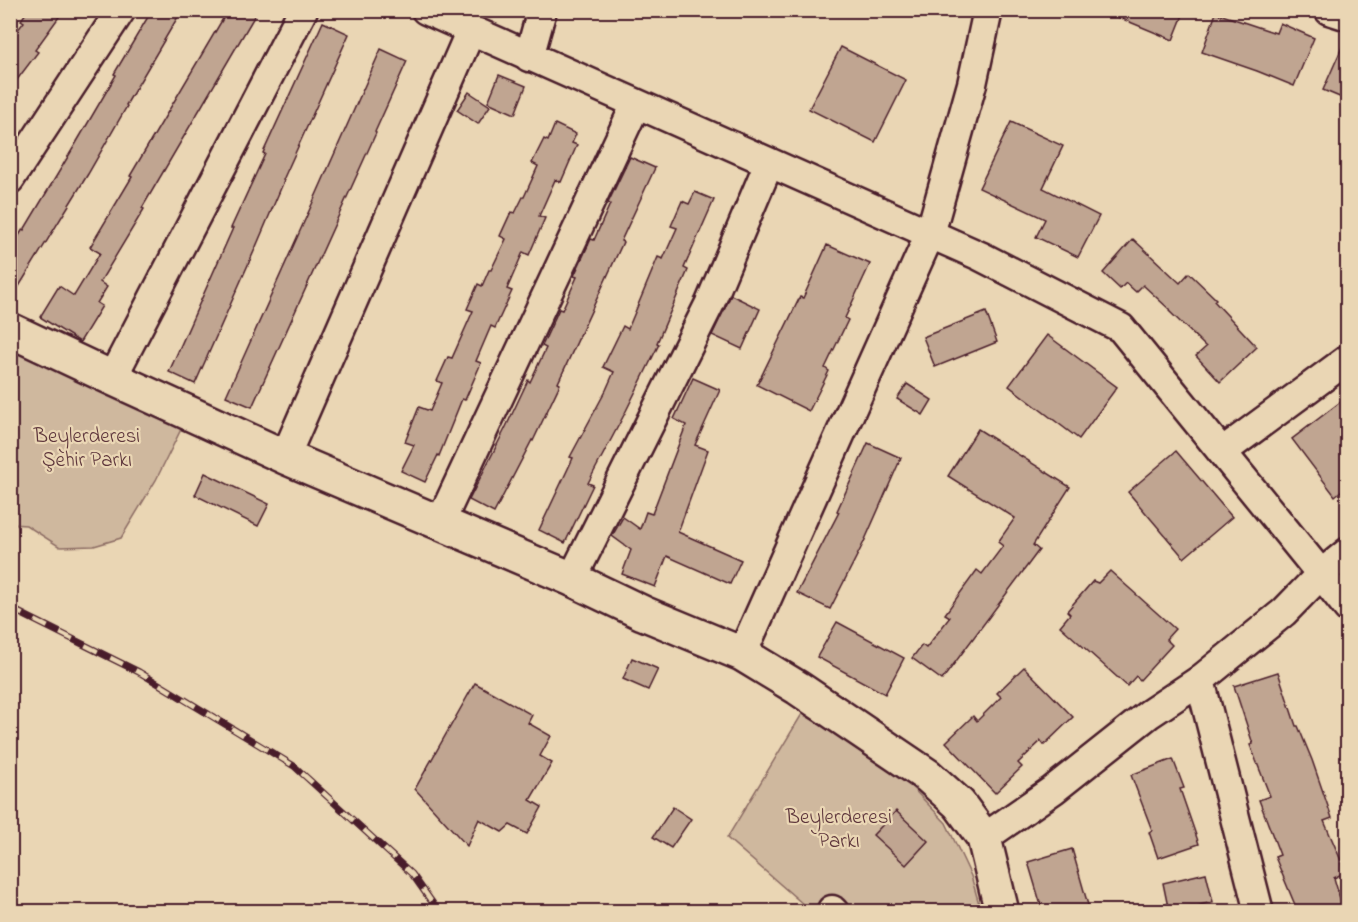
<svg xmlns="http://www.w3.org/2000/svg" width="1358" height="922" viewBox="0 0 1358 922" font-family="'Indie Flower',sans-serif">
<rect width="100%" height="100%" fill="#ead6b4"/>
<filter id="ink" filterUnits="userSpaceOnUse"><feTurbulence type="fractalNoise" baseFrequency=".0167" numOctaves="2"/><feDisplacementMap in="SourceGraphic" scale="12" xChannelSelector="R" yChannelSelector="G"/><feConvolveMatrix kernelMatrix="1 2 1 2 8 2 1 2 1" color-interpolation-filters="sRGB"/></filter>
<g filter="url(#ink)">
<g fill="#cfb89e" stroke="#8c6c64" stroke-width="1.5">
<path d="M 10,330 L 189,413 L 156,480 L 121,538 L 94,546 L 60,547 L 26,525 L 11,524 Z"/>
<path d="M 802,714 L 860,745 L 902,777 L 946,823 L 971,876 L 981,911 L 811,911 L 727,838 Z"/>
</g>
<g fill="#c0a591" stroke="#4a1f2b" stroke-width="1.5">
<path d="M 28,10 L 64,10 L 35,50 L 38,52 L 10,89 L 10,40 L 24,22 L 21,20 Z"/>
<path d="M 152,10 L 182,10 L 126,105 L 127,106 L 88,174 L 10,301 L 10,250 L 23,229 L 24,230 L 75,145 L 116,75 L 114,74 Z"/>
<path d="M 228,10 L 258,10 L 142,208 L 144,209 L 100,282 L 107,287 L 97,303 L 102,306 L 80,342 L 40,317 L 59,286 L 74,296 L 100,253 L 90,247 L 132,177 L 130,176 Z"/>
<path d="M 1101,10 L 1185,10 L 1173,40 Z"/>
<path d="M 1216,13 L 1276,33 L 1280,23 L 1314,38 L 1294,86 L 1257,71 L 1202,52 Z"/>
<path d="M 323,22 L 349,34 L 283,180 L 284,181 L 255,249 L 195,384 L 169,372 L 233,228 L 231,228 L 265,154 L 263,153 Z"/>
<path d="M 1347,36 L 1347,100 L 1323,90 Z"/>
<path d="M 841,47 L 906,80 L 875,142 L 809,109 Z"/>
<path d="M 381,49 L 407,61 L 375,132 L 376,133 L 252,407 L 226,396 L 317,193 Z"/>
<path d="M 499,75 L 526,86 L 515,114 L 488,102 Z"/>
<path d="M 469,92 L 490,106 L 478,124 L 457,110 Z"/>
<path d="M 1011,122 L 1063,146 L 1043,188 L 1099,216 L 1078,257 L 1036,237 L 1045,219 L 979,188 Z"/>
<path d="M 555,124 L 576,134 L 572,143 L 577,145 L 561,182 L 555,180 L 539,216 L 545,218 L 529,255 L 523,252 L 507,289 L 512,291 L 495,328 L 491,326 L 476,361 L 481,363 L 465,400 L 462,399 L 439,456 L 438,455 L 425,482 L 401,471 L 414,445 L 405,442 L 419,407 L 430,411 L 442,383 L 437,381 L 448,357 L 452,358 L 473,311 L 467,309 L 478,284 L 482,286 L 489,270 L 491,270 L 506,239 L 500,236 L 511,212 L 515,213 L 523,197 L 524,197 L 538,166 L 532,163 L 544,139 L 548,141 Z"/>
<path d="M 630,157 L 655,168 L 621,241 L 623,242 L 558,383 L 560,384 L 533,441 L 532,440 L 494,513 L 469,500 L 505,429 L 528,380 L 530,382 L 546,348 L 542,346 L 559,309 L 562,310 L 577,277 L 574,276 L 591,239 L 594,240 L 610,204 L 608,203 Z"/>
<path d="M 695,192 L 714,200 L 684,268 L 688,270 L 657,343 L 659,344 L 624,415 L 588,483 L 593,485 L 565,543 L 539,530 L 573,458 L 570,457 L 606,390 L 614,372 L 603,367 L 623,326 L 628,329 L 658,257 L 663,259 L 677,228 L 671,226 L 682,201 L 689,204 Z"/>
<path d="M 1133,239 L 1180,283 L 1189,273 L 1216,299 L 1214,301 L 1257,347 L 1220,382 L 1196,356 L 1206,347 L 1169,311 L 1170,310 L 1143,285 L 1136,292 L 1126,283 L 1120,289 L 1103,273 Z"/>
<path d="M 827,245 L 870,264 L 845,318 L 848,320 L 825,368 L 829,371 L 809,411 L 757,385 L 800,297 L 803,298 Z"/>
<path d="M 731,295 L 760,309 L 742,349 L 712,335 Z"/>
<path d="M 986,312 L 997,342 L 935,367 L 923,337 Z"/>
<path d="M 1047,335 L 1117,387 L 1079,439 L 1009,386 Z"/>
<path d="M 693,378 L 720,390 L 695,445 L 708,450 L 678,532 L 741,560 L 730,584 L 667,556 L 655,587 L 622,574 L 631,550 L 612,536 L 623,517 L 640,529 L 646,512 L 652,514 L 686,425 L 674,419 Z"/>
<path d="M 907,384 L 932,400 L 923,415 L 897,399 Z"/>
<path d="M 1347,397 L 1347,486 L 1335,496 L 1292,439 Z"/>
<path d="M 978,429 L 1070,487 L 1033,545 L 1039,550 L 942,680 L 912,658 L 922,645 L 926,648 L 950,617 L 945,614 L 977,570 L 982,574 L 1003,546 L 998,542 L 1015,518 L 948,476 Z"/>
<path d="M 868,443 L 901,458 L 864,542 L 830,609 L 797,593 L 839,512 L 837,511 Z"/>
<path d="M 1176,451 L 1232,517 L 1184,558 L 1128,492 Z"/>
<path d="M 205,473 L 269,504 L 258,526 L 195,495 Z"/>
<path d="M 1110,571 L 1175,629 L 1166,639 L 1172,645 L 1140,680 L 1136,676 L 1127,686 L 1060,626 L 1070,614 L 1067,611 L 1093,581 L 1098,583 Z"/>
<path d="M 837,622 L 904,658 L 885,694 L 817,657 Z"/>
<path d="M 632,658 L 658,669 L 648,690 L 623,679 Z"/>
<path d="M 1024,667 L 1073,717 L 1044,745 L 1041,741 L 1018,763 L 1022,767 L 995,793 L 946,742 L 973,716 L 977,721 L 1001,697 L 997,693 Z"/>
<path d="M 1278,672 L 1296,726 L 1298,726 L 1312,760 L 1332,818 L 1324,821 L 1346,872 L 1334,878 L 1344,912 L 1298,912 L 1275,857 L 1280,855 L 1259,800 L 1270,796 L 1250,745 L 1253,744 L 1234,686 Z"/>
<path d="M 475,683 L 532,715 L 528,723 L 551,736 L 540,756 L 552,763 L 530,800 L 542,807 L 527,834 L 510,825 L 502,832 L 479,819 L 467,846 L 415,789 Z"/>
<path d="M 1173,759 L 1184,788 L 1180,789 L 1199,844 L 1158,858 L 1149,832 L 1152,830 L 1131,775 Z"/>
<path d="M 673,807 L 691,819 L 671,848 L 653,837 Z"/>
<path d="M 896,811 L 928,841 L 906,865 L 873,835 Z"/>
<path d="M 1072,849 L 1090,912 L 1043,912 L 1028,862 Z"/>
<path d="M 1206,873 L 1213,902 L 1169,912 L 1163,883 Z"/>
</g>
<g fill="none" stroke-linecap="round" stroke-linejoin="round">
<defs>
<g id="minor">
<path d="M 426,10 L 980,256 L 1121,328 L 1321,574 L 1348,608"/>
<path d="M 1329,10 L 1348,16"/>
<path d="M 529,57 L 542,10"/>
<path d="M 10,179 L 121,10"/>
<path d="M 112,378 L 303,10"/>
<path d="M 1222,452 L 1348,359"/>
<path d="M 285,457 L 471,30"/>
<path d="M 440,523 L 636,104"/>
<path d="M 572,579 L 710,303 L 769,163"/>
<path d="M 742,654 L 930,234 L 972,84 L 988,10"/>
<path d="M 984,838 L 1053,790 L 1149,714 L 1200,680"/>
<path d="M 832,910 L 834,912"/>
<path d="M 1259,912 L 1200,680 L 1284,612 L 1321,574 L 1348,552"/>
</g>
<path id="major" d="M 10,330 L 112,378 L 285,457 L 572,579 L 643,613 L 742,654 L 798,688 L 928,776 L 959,804 L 984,838 L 1002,912"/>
</defs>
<use href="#minor" stroke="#4a1f2b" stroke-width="33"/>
<use href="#major" stroke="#4a1f2b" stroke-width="38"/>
<use href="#minor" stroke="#ead6b4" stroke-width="28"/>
<use href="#major" stroke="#ead6b4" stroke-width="33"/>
<defs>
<path id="rail" d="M 10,608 L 139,672 L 294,766 L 412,874 L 439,912"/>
</defs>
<use href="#rail" stroke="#4a1f2b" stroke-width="7"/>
<use href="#rail" stroke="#ead6b4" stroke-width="4.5" stroke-dasharray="14" stroke-linecap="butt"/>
</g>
</g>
<g text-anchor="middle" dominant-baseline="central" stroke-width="4.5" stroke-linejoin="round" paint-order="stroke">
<g font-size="21" fill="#5e363c" stroke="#ead6b4">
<text x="87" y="437">Beylerderesi<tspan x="87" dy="24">Şehir Parkı</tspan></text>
<text x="839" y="818">Beylerderesi<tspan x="839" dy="24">Parkı</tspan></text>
</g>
</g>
<rect width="1358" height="922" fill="none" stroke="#ead6b4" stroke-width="36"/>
<rect x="18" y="18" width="1322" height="886" fill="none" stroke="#4a1f2b" stroke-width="2" filter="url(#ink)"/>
</svg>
